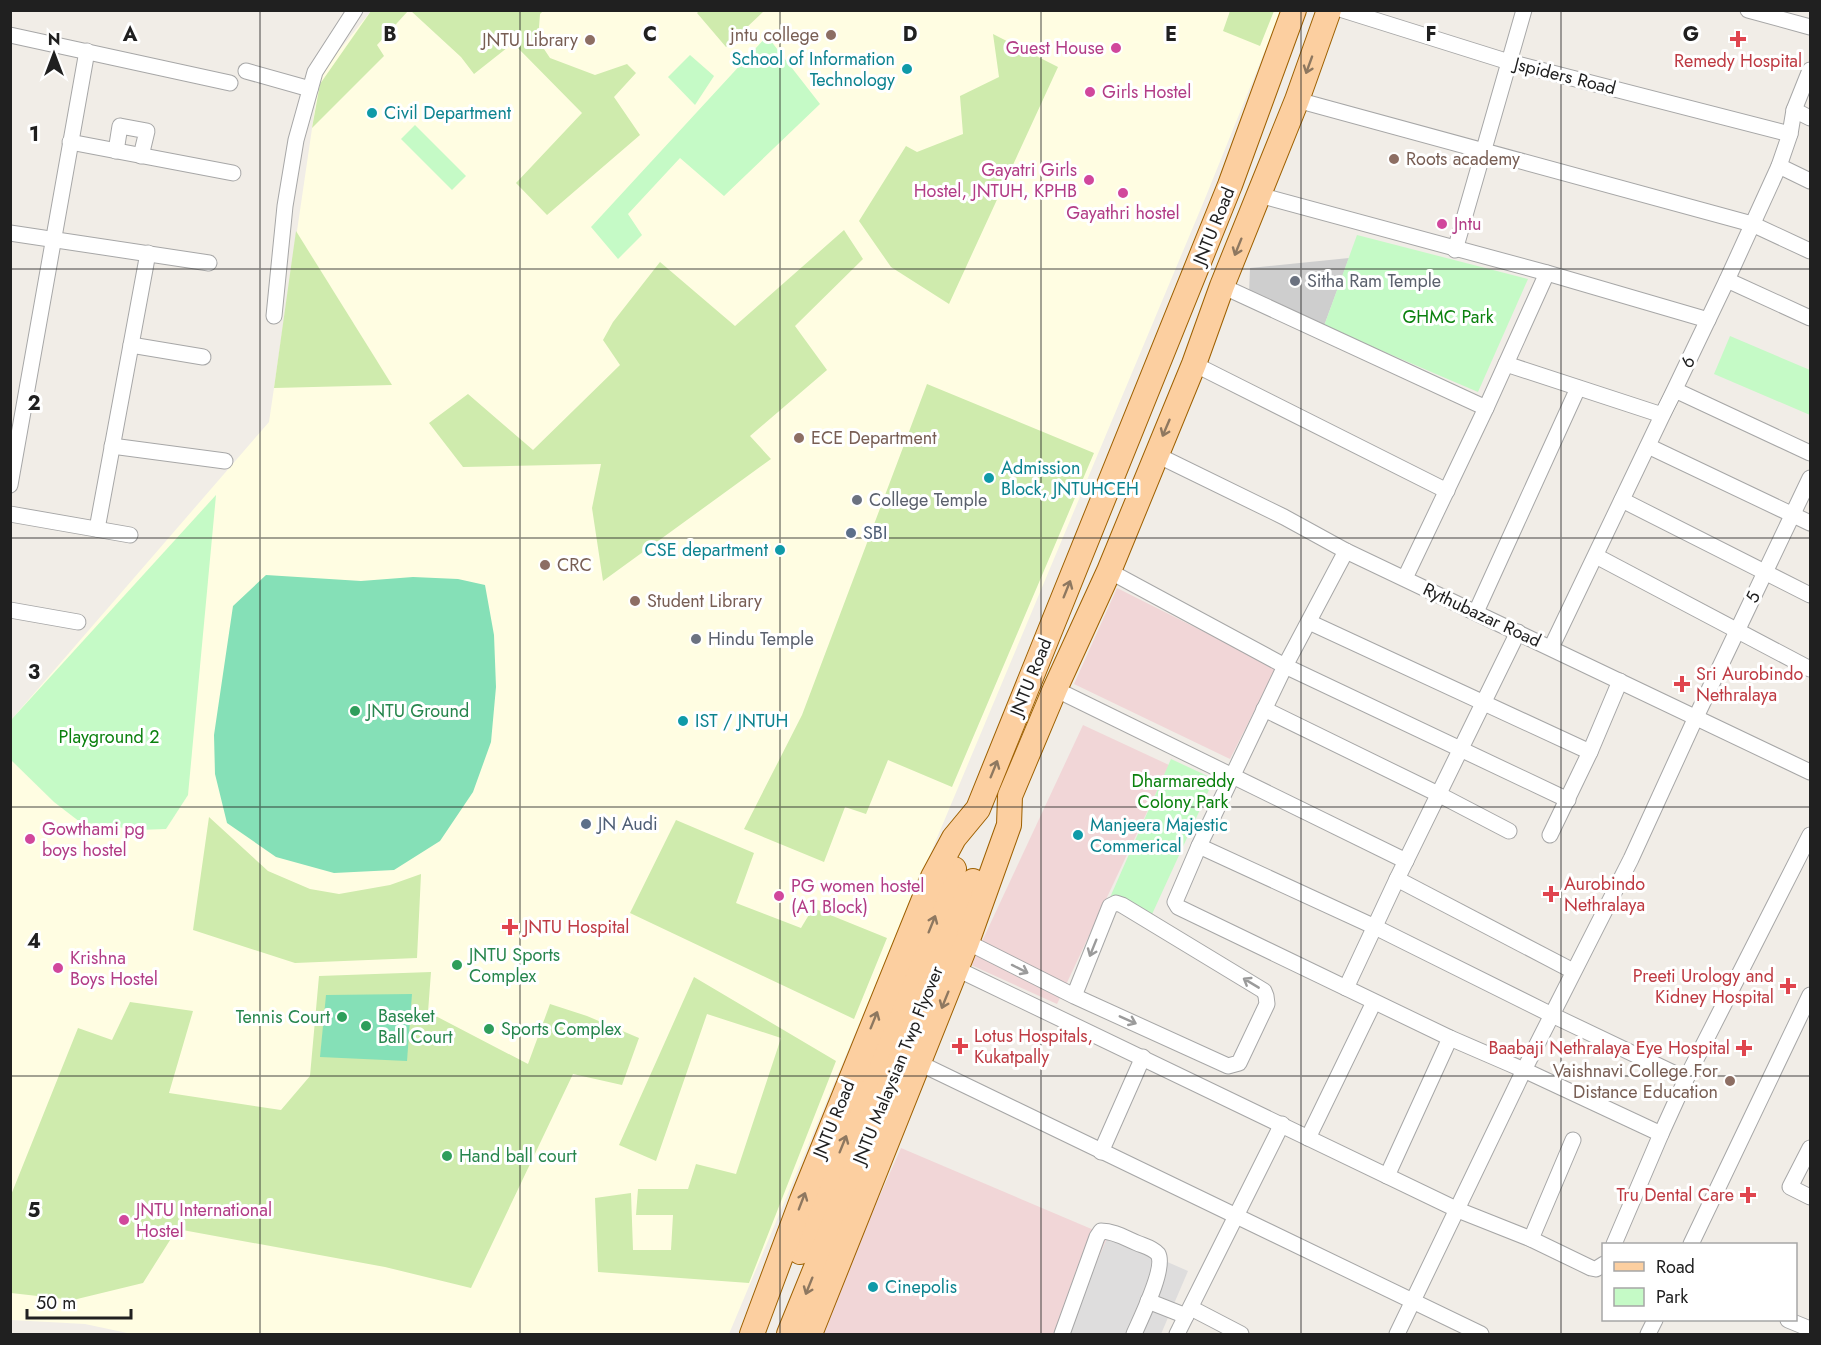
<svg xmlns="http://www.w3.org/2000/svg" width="1821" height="1345" viewBox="0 0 1821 1345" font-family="Jost,sans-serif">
<rect width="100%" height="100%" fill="#f1ede7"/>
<path fill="#dedddd" d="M 1108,1236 L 1188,1271 L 1161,1334 L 1065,1334 Z"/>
<g fill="#f1d6d7">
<path d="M 1117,588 L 1276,668 L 1230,759 L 1074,684 Z"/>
<path d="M 1083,725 L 1169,765 L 1057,1004 L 971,965 Z"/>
<path d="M 901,1148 L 1108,1236 L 1065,1334 L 818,1334 Z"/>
</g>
<path fill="#fffde2" d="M 371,11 L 1281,11 L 1204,201 L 729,1334 L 132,1334 L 85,1324 L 11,1320 L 11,720 L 269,422 L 320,74 Z"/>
<path fill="#cecece" d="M 1349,258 L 1324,326 L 1249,294 L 1250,268 Z"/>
<g fill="#cfebad">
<path d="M 371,11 L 408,11 L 377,45 L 384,56 L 312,128 L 320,84 Z"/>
<path d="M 411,11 L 543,11 L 540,14 L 538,40 L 550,58 L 595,75 L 627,64 L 636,73 L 614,97 L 640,135 L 547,215 L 516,183 L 582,113 L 513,43 L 474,74 L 461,57 Z"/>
<path d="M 699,11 L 699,10 L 764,11 L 726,47 L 697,13 Z"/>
<path d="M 1230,11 L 1274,11 L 1260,46 L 1223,31 Z"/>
<path d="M 993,34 L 1058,67 L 949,304 L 891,267 L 859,221 L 906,146 L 917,152 L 963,134 L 960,96 L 999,77 Z"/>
<path d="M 844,230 L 863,259 L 795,326 L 827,370 L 750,436 L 771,459 L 603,581 L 592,508 L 601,464 L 463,467 L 429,423 L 468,394 L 533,450 L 620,365 L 603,340 L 613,322 L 660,262 L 735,326 Z"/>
<path d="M 296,231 L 392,385 L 274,388 Z"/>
<path d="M 927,384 L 1094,453 L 952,787 L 888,760 L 866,814 L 845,807 L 824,862 L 744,829 L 802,715 Z"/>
<path d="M 209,817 L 268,871 L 310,889 L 339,894 L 390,885 L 421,874 L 417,958 L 295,963 L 193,930 Z"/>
<path d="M 676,820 L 754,853 L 736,903 L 801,928 L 813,908 L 887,938 L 854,1019 L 630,913 Z"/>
<path d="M 431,972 L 428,1012 L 528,1064 L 550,1004 L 587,1016 L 639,1038 L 622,1085 L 573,1074 L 471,1288 L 385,1267 L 177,1229 L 143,1283 L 73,1300 L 11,1293 L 11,1195 L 78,1028 L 112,1040 L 130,1002 L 193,1011 L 169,1093 L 281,1110 L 310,1076 L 319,976 Z"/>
<path d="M 694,977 L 836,1061 L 749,1283 L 598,1272 L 595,1198 L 631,1193 L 633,1250 L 671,1250 L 673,1215 L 636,1215 L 638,1189 L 688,1189 L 696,1164 L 736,1174 L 781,1038 L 707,1014 L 656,1161 L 619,1145 Z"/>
</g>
<g fill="#c5fac6">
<path d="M 767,36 L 820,104 L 724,196 L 680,158 L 628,214 L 642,235 L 618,259 L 591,227 Z"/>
<path d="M 690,55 L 714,76 L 695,105 L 668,77 Z"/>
<path d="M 415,125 L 466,176 L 452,190 L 401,139 Z"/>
<path d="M 1357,235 L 1528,279 L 1478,392 L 1324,326 Z"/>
<path d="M 1730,336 L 1810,370 L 1810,415 L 1714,374 Z"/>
<path d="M 216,495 L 188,795 L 166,829 L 139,830 L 80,822 L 54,802 L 11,760 L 11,720 Z"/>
<path d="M 1171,759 L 1214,779 L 1148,923 L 1108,902 Z"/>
</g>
<g fill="#85e0b7">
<path d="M 266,575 L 361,581 L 413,577 L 458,579 L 485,585 L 494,635 L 496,687 L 491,742 L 473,792 L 440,841 L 394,870 L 334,873 L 276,857 L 227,823 L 215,774 L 214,735 L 233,606 Z"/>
<path d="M 412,994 L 407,1061 L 320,1057 L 326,995 Z"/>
</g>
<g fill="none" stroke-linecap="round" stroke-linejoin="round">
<defs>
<g id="minor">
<path d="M 1343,10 L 1509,62 L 1790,134"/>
<path d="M 1748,10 L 1810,27"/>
<path d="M 10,35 L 230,83"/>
<path d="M 246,71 L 310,89"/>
<path d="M 1297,100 L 1752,224 L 1810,251"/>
<path d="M 1794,110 L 1810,118"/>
<path d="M 70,142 L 233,173"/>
<path d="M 116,151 L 120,126 L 147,131 L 141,156"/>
<path d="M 1779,166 L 1810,181"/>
<path d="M 1259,195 L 1547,273 L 1708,320"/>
<path d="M 10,233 L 209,263"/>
<path d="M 1455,250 L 1524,10"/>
<path d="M 1727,280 L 1810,318"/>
<path d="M 1222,286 L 1486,408"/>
<path d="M 274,316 L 285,206 L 296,140 L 315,72 L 355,10"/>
<path d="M 131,345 L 203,357"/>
<path d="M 1194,364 L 1447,491"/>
<path d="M 1506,364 L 1662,415 L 1675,390 L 1810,453"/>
<path d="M 112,446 L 225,461"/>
<path d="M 1648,446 L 1810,523"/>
<path d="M 1155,454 L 1284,517 L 1346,551 L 1810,772"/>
<path d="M 10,485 L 87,51"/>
<path d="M 1622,500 L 1810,595"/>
<path d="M 10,514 L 130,535"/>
<path d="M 97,529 L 148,253"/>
<path d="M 1346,551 L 1285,666 L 1199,846 L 1175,902 L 1178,907 L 1450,1038 L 1524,1070 L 1661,1134"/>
<path d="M 1596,556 L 1810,669"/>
<path d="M 1109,571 L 1285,666 L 1568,800"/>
<path d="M 1405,578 L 1486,408 L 1547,273"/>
<path d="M 10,610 L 78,622"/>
<path d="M 1476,612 L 1578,388"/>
<path d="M 1309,622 L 1590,752"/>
<path d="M 1551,648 L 1727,280 L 1779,166 L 1790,134 L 1794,110 L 1810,70"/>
<path d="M 1055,689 L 1406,861"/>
<path d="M 1264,709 L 1438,794 L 1509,831"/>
<path d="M 1550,835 L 1590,752 L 1620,681"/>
<path d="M 1199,846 L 1375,927 L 1552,1015 L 1686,1079"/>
<path d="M 1397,879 L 1573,971"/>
<path d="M 967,942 L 1074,996 L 1228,1066 L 1239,1063 L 1267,1004 L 1266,996 L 1264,991 L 1122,905 L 1116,903 L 1110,906 L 1074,996"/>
<path d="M 957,969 L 1458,1210 L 1531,1239 L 1591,1268 L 1596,1269 L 1604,1264"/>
<path d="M 1346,988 L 1397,879 L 1518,632"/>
<path d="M 919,1063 L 1481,1334"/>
<path d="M 1308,1138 L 1374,1002"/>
<path d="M 1810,1148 L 1790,1187 L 1810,1197"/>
<path d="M 1101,1152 L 1143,1057"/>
<path d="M 1387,1176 L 1450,1038"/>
<path d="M 1531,1239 L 1573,1140"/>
<path d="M 1614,1244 L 1661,1134 L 1686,1079 L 1810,835"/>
<path d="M 1691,1244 L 1810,995"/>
<path d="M 1148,1301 L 1186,1316"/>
<path d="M 1191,1308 L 1241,1334"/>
<path d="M 1788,1320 L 1810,1329"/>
<path d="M 1062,1334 L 1097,1237 L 1101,1231 C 1114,1231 1125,1238 1137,1243 C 1144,1246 1153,1248 1158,1254 C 1166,1268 1140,1320 1134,1334"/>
<path d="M 1177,1334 L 1282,1124"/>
<path d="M 1397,1334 L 1524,1070 L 1631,859 L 1696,717 L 1810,478"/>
<path d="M 1648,1334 L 1655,1320"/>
</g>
<g id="primary">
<path d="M 800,1252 L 954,869"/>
<path d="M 752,1334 L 802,1200 L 933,877 L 954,838 L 978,809 L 1230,185 L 1294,10"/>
<path d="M 789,1334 L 973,881"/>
<path d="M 810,1334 L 967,942 L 1009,825 L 1010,796 L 1055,689 L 1109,571 L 1194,364 L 1222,286 L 1297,100 L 1329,10"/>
</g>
</defs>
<use href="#minor" stroke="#a7a7a7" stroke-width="17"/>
<use href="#primary" stroke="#9d6000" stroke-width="26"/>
<use href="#minor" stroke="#fff" stroke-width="15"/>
<use href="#primary" stroke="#fccfa0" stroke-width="24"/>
</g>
<defs><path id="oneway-shaft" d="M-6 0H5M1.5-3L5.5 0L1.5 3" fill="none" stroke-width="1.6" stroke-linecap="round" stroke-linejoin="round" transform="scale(1.5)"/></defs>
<g stroke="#8e7860">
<use href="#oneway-shaft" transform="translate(1309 65) rotate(110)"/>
<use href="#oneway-shaft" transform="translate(1238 247) rotate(112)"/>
<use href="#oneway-shaft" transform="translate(1166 428) rotate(113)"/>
<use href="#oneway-shaft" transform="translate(1067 589) rotate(-68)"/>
<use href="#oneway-shaft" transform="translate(994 769) rotate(-68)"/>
<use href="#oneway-shaft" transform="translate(932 924) rotate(-68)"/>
<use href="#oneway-shaft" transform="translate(945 1000) rotate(112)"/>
<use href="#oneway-shaft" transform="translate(874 1020) rotate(-68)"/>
<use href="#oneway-shaft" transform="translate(843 1144) rotate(-68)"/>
<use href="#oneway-shaft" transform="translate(802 1201) rotate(-69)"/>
<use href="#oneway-shaft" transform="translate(809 1286) rotate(112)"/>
</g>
<g stroke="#9b9b9b">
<use href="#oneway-shaft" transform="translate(1093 948) rotate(112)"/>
<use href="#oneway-shaft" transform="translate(1020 969) rotate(27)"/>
<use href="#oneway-shaft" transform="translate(1251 983) rotate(-149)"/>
<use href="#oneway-shaft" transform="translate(1128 1020) rotate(24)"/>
</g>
<path fill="none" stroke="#202020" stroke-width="1.5" stroke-opacity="0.55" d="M 260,10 L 260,1334M 520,10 L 520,1334M 780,10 L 780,1334M 1041,10 L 1041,1334M 1301,10 L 1301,1334M 1561,10 L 1561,1334M 10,269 L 1810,269M 10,538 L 1810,538M 10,807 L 1810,807M 10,1076 L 1810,1076"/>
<g fill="#8d6e63" stroke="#fff" stroke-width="2">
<circle cx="831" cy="35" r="6"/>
<circle cx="590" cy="40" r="6"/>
<circle cx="1394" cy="159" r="6"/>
<circle cx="799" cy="438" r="6"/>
<circle cx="545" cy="565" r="6"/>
<circle cx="635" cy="601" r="6"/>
<circle cx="1730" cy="1081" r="6"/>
</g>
<g fill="#e0444e" stroke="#fff" stroke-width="2">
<path d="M1735 30h6v6h6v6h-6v6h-6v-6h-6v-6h6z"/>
<path d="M1679 675h6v6h6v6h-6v6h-6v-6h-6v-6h6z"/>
<path d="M1548 885h6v6h6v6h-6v6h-6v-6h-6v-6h6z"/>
<path d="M507 918h6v6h6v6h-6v6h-6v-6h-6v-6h6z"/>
<path d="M1785 977h6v6h6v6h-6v6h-6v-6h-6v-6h6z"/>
<path d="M957 1037h6v6h6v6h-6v6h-6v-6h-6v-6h6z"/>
<path d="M1741 1039h6v6h6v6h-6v6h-6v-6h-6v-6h6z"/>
<path d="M1745 1186h6v6h6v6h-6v6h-6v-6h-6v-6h6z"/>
</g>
<g fill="#d1479c" stroke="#fff" stroke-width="2">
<circle cx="1116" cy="48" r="6"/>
<circle cx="1090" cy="92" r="6"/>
<circle cx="1089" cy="180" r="6"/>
<circle cx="1123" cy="193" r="6"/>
<circle cx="1442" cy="224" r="6"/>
<circle cx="30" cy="839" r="6"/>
<circle cx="779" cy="896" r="6"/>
<circle cx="58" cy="968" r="6"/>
<circle cx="124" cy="1220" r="6"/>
</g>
<g fill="#0f9aa8" stroke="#fff" stroke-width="2">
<circle cx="907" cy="69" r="6"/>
<circle cx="372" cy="113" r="6"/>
<circle cx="989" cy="478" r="6"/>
<circle cx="780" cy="550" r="6"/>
<circle cx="683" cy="721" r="6"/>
<circle cx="1078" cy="835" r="6"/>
<circle cx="873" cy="1287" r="6"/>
</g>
<g fill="#6b7280" stroke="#fff" stroke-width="2">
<circle cx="1295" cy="281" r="6"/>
<circle cx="857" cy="500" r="6"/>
<circle cx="696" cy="639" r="6"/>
</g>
<g fill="#5c6f8a" stroke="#fff" stroke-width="2">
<circle cx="851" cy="533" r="6"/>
<circle cx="586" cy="824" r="6"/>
</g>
<g fill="#2e9e5b" stroke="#fff" stroke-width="2">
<circle cx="355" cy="711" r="6"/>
<circle cx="457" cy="965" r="6"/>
<circle cx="342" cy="1017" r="6"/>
<circle cx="366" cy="1026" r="6"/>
<circle cx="489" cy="1029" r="6"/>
<circle cx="447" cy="1156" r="6"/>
</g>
<g text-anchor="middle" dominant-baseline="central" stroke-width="6" stroke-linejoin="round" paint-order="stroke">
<g font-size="18" fill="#785e54" stroke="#fff" text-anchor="start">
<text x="819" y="35" text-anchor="end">jntu college</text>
<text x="578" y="40" text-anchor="end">JNTU Library</text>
<text x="1406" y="159">Roots academy</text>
<text x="811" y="438">ECE Department</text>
<text x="557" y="565">CRC</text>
<text x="647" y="601">Student Library</text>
<text x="1718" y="1071" text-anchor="end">Vaishnavi College For<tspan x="1718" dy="21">Distance Education</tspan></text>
</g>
<g font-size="18" fill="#b23c85" stroke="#fff" text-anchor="start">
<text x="1104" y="48" text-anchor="end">Guest House</text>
<text x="1102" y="92">Girls Hostel</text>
<text x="1077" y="170" text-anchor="end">Gayatri Girls<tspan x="1077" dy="21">Hostel, JNTUH, KPHB</tspan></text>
<text x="1123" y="213" text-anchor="middle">Gayathri hostel</text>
<text x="1454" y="224">Jntu</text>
<text x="42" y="829">Gowthami pg<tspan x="42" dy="21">boys hostel</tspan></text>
<text x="791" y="886">PG women hostel<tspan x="791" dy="21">(A1 Block)</tspan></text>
<text x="70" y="958">Krishna<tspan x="70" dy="21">Boys Hostel</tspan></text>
<text x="136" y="1210">JNTU International<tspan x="136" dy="21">Hostel</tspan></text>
</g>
<g font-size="18" fill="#0d838f" stroke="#fff" text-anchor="start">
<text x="895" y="59" text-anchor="end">School of Information<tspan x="895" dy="21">Technology</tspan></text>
<text x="384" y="113">Civil Department</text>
<text x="1001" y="468">Admission<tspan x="1001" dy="21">Block, JNTUHCEH</tspan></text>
<text x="768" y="550" text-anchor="end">CSE department</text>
<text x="695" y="721">IST / JNTUH</text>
<text x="1090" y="825">Manjeera Majestic<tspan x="1090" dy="21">Commerical</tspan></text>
<text x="885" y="1287">Cinepolis</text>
</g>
<g font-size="18" fill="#be3a42" stroke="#fff" text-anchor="start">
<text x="1738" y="61" text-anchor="middle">Remedy Hospital</text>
<text x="1696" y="674">Sri Aurobindo<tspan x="1696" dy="21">Nethralaya</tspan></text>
<text x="1564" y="884">Aurobindo<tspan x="1564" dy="21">Nethralaya</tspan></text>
<text x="524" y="927">JNTU Hospital</text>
<text x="1774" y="976" text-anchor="end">Preeti Urology and<tspan x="1774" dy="21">Kidney Hospital</tspan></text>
<text x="974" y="1036">Lotus Hospitals,<tspan x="974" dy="21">Kukatpally</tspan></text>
<text x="1730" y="1048" text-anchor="end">Baabaji Nethralaya Eye Hospital</text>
<text x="1734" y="1195" text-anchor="end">Tru Dental Care</text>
</g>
<g font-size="18" fill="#202020" stroke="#fff">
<text transform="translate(1565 76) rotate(14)">Jspiders Road</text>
<text transform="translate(1214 226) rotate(-68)">JNTU Road</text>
<text transform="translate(1688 362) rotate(-64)">6</text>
<text transform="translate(1753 597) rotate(-65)">5</text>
<text transform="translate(1482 615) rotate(25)">Rythubazar Road</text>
<text transform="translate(1031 677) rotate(-68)">JNTU Road</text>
<text transform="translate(898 1065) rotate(-68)">JNTU Malaysian Twp Flyover</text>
<text transform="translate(834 1119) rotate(-68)">JNTU Road</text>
</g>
<g font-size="18" fill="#5b616d" stroke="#fff" text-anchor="start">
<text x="1307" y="281">Sitha Ram Temple</text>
<text x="869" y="500">College Temple</text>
<text x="708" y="639">Hindu Temple</text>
</g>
<g font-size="18" fill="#0b810e" stroke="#fff">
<text x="1448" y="317">GHMC Park</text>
<text x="109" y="737">Playground 2</text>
<text x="1183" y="781">Dharmareddy<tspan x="1183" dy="21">Colony Park</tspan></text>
</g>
<g font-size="18" fill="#4e5e75" stroke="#fff" text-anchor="start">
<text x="863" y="533">SBI</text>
<text x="598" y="824">JN Audi</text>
</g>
<g font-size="18" fill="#27864d" stroke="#fff" text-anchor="start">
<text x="367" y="711">JNTU Ground</text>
<text x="469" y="955">JNTU Sports<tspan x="469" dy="21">Complex</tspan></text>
<text x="378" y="1016">Baseket<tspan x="378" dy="21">Ball Court</tspan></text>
<text x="330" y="1017" text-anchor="end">Tennis Court</text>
<text x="501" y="1029">Sports Complex</text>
<text x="459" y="1156">Hand ball court</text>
</g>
</g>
<g font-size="20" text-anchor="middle" font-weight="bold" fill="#202020" stroke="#fff" stroke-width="6" stroke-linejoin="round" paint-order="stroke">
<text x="130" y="41">A</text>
<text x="390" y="41">B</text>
<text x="650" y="41">C</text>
<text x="910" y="41">D</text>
<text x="1171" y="41">E</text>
<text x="1431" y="41">F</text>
<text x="1691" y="41">G</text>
<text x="34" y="141">1</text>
<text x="34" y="410">2</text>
<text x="34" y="679">3</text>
<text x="34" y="948">4</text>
<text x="34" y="1217">5</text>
</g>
<rect width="1821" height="1345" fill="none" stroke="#202020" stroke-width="24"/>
<rect x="1602" y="1243" width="195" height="78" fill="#ffffff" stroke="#a6a6a6" stroke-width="1.5"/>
<rect x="1614" y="1262" width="30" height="9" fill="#fccfa0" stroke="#a6a6a6" stroke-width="1.5"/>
<text x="1656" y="1273" font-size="18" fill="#202020">Road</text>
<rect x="1614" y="1288" width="30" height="18" fill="#c5fac6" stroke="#a6a6a6" stroke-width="1.5"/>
<text x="1656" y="1303" font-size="18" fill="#202020">Park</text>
<g transform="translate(54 54)" stroke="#ffffff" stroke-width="4.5" paint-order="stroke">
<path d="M0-4.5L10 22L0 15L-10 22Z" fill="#202020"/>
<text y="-9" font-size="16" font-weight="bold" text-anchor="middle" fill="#202020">N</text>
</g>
<path d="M27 1309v9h104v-9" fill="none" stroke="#202020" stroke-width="3"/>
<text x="36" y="1309" font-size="18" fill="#202020" stroke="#ffffff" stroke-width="4.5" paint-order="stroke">50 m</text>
</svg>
